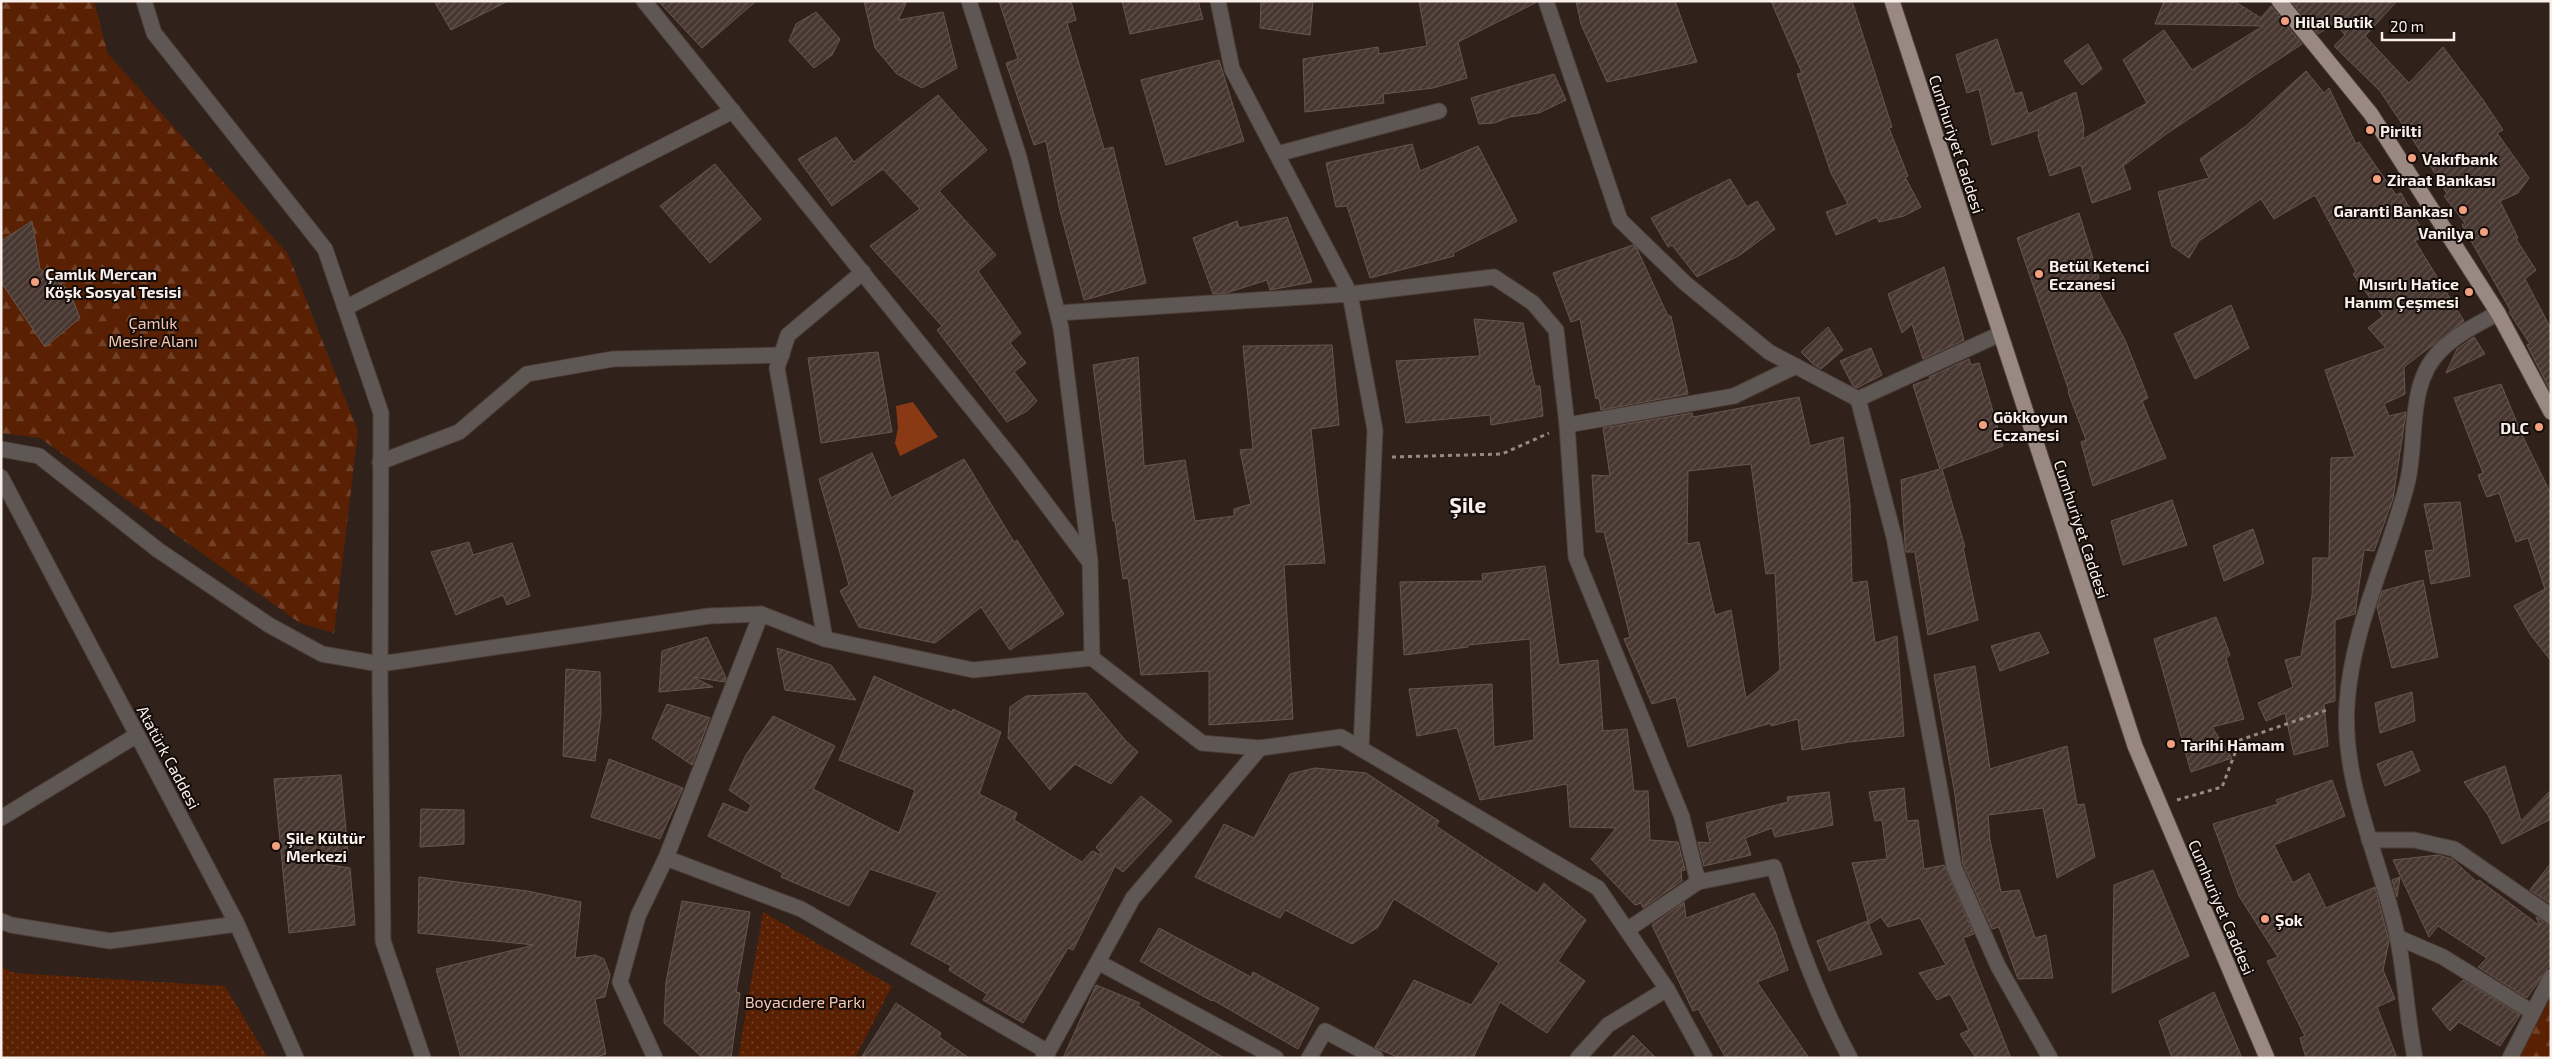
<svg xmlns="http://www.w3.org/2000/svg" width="2552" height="1059" viewBox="0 0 2552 1059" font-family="'Exo 2',sans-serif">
<defs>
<pattern id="grass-dots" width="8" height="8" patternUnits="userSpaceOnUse" patternTransform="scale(1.25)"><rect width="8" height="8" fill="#592003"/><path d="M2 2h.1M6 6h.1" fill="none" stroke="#724128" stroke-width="1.8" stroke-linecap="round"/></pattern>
<pattern id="forest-firs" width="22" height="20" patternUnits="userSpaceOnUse" patternTransform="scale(1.25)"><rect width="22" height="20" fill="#592003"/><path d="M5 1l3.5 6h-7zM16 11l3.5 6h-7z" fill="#724128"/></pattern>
<pattern id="building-hatch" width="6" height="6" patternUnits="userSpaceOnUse" patternTransform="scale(1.25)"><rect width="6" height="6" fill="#473730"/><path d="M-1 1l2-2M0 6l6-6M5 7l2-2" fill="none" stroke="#62544e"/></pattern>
</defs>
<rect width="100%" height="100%" fill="#30211a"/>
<g fill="url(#grass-dots)">
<path d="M 763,912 L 892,986 L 855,1058 L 738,1058 Z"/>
<path d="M 1,967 L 15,973 L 225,986 L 268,1058 L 1,1058 Z"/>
</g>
<g fill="url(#forest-firs)">
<path d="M 1,1 L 94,1 L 108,54 L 288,254 L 358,431 L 334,633 L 300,623 L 40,438 L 1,433 Z"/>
<path d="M 2551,998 L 2551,1058 L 2518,1058 Z"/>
</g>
<path fill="#893913" d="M 913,402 L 938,437 L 900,456 L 895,443 L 898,428 L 896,406 Z"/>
<g fill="url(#building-hatch)" stroke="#685750" fill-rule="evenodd">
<path d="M 434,1 L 508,1 L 451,30 Z"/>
<path d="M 658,1 L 756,1 L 702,48 Z"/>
<path d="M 864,1 L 907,1 L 898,20 L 943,12 L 957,68 L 922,88 L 897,74 L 875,48 Z"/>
<path d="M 999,1 L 1071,1 L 1076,20 L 1067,23 L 1104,149 L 1113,147 L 1146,283 L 1084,300 L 1060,211 L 1046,141 L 1034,145 L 1006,63 L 1018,59 Z"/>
<path d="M 1122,1 L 1198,1 L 1203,19 L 1130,34 Z"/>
<path d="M 1261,1 L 1313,1 L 1310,35 L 1260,28 Z"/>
<path d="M 1419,1 L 1537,2 L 1458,42 L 1467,78 L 1433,88 L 1383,94 L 1384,103 L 1305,112 L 1303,59 L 1378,47 L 1379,54 L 1427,46 Z"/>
<path d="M 1576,1 L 1675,1 L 1697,62 L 1607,82 L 1581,24 Z"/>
<path d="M 1771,1 L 1852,1 L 1892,127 L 1889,128 L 1908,176 L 1905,177 L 1921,207 L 1904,216 L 1879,222 L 1877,217 L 1836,235 L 1826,212 L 1848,204 L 1831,173 L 1797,74 L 1802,73 Z"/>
<path d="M 2164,1 L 2234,1 L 2261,18 L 2271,6 L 2302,44 L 2169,132 L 2123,166 L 2131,189 L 2092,203 L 2081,165 L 2050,176 L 2038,136 L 2039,130 L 1992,145 L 1979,89 L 1967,93 L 1956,55 L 1997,39 L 2015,94 L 2022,92 L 2028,114 L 2076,92 L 2084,127 L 2083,139 L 2147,103 L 2123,60 L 2164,30 L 2192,70 L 2263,26 L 2155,24 Z"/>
<path d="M 2291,1 L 2397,1 L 2365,36 L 2409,83 L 2443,47 L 2483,100 L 2503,130 L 2497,133 L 2529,178 L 2518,193 L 2500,201 L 2518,238 L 2516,239 L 2536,270 L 2525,279 L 2551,329 L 2551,392 L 2527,345 L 2530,344 L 2509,312 L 2511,311 L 2462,225 L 2465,223 L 2444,196 L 2447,194 L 2435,173 L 2380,91 L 2334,46 L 2345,35 L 2335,23 L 2318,34 Z"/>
<path d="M 816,12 L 840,39 L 832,55 L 814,68 L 789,41 L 796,24 Z"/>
<path d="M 2088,44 L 2102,69 L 2082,85 L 2064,61 Z"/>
<path d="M 1219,60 L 1244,141 L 1166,165 L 1141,80 Z"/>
<path d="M 2306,71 L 2324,93 L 2329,88 L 2356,144 L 2359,142 L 2396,195 L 2401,193 L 2425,235 L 2415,241 L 2464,321 L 2404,367 L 2405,394 L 2384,404 L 2389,416 L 2406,412 L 2393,499 L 2374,551 L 2364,550 L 2355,614 L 2335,620 L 2335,701 L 2324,704 L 2328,746 L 2294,755 L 2285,713 L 2266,721 L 2258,703 L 2293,687 L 2285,660 L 2301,656 L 2312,596 L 2313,558 L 2329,558 L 2331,458 L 2355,457 L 2325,370 L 2386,348 L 2368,328 L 2383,316 L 2353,274 L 2356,272 L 2315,195 L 2274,219 L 2261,199 L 2199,241 L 2189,258 L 2172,246 L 2158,192 L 2209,178 L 2200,159 L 2246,126 Z"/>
<path d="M 1554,74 L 1566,100 L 1539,113 L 1510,117 L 1494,123 L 1479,124 L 1471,98 Z"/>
<path d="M 938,95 L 987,150 L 939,191 L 996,255 L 978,271 L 1021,333 L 1010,343 L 1026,363 L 1014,372 L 1037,401 L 1027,411 L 1007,422 L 937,330 L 942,326 L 870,246 L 920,209 L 883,169 L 832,206 L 798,159 L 836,137 L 854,162 Z"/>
<path d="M 1412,144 L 1420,171 L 1478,146 L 1517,221 L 1453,253 L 1454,256 L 1370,278 L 1347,206 L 1336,207 L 1326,163 Z"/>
<path d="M 715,164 L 761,219 L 710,263 L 660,206 Z"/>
<path d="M 1730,179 L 1747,207 L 1757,201 L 1775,229 L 1740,255 L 1697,277 L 1672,245 L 1668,247 L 1651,218 Z"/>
<path d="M 2079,213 L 2099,278 L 2093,281 L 2125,340 L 2148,398 L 2142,401 L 2166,458 L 2093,486 L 2081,442 L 2086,440 L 2068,392 L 2069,391 L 2017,238 Z"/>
<path d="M 1287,217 L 1312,282 L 1270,290 L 1267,280 L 1226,293 L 1213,294 L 1193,238 L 1237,221 L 1239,228 Z"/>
<path d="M 32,221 L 40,269 L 69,290 L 80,318 L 45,347 L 1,282 L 1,241 Z"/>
<path d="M 1633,245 L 1637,249 L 1668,316 L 1671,316 L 1688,394 L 1601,410 L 1599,398 L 1596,399 L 1580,319 L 1571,322 L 1553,273 Z"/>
<path d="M 1944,267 L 1964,340 L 1923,359 L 1912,324 L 1902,333 L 1888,294 Z"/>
<path d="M 2231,305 L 2249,348 L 2195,379 L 2174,334 Z"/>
<path d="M 1474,319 L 1523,323 L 1535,386 L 1540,386 L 1543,416 L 1491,425 L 1490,415 L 1406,423 L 1396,361 L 1480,356 Z"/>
<path d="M 1828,327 L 1843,350 L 1821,369 L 1813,364 L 1801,352 Z"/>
<path d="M 2474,337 L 2485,354 L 2446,373 L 2457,349 Z"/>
<path d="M 1332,345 L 1339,425 L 1311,429 L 1325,563 L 1284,565 L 1293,719 L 1209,725 L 1209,671 L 1141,675 L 1128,578 L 1123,579 L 1115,521 L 1113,521 L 1093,365 L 1138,357 L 1144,466 L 1185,460 L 1195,521 L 1234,516 L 1234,509 L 1251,504 L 1240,450 L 1253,449 L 1243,346 Z"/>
<path d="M 1871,348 L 1882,375 L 1857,388 L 1853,386 L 1840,361 Z"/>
<path d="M 878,352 L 892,432 L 821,443 L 808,358 Z"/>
<path d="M 1969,359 L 1971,365 L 1979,363 L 2003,446 L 1942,469 L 1965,547 L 1963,547 L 1978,620 L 1928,635 L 1915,552 L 1906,552 L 1905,544 L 1901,480 L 1940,469 L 1913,385 L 1930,379 L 1929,377 Z"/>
<path d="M 2501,384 L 2522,435 L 2551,494 L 2551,661 L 2530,634 L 2514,606 L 2545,589 L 2528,538 L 2516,542 L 2499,493 L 2487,497 L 2478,475 L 2483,473 L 2454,398 Z"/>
<path d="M 1799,397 L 1810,446 L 1843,437 L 1850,505 L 1852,583 L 1867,581 L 1875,643 L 1897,636 L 1904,736 L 1849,742 L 1802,750 L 1798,719 L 1771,726 L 1771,723 L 1688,747 L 1676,697 L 1652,704 L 1624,639 L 1630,637 L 1604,532 L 1596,532 L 1592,475 L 1610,476 L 1603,428 L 1692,413 L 1693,417 ZM 1751,464 L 1766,574 L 1775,573 L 1780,670 L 1746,698 L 1731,610 L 1715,615 L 1699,542 L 1687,544 L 1688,471 Z"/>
<path d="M 872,453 L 891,498 L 964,459 L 1014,542 L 1017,540 L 1064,614 L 1010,650 L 981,607 L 935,643 L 859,627 L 840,591 L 849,585 L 819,479 Z"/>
<path d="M 2172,500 L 2187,545 L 2123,565 L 2111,521 Z"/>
<path d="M 2460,502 L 2470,576 L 2431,584 L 2425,551 L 2434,550 L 2424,504 Z"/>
<path d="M 2253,529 L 2264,563 L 2224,581 L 2213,546 Z"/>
<path d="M 469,542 L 473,555 L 512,543 L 530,596 L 507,605 L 503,595 L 456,615 L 431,552 Z"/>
<path d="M 1545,566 L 1559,665 L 1598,660 L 1603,731 L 1627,729 L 1634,791 L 1648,791 L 1650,840 L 1678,842 L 1685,870 L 1681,871 L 1682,881 L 1643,908 L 1641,903 L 1635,905 L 1591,859 L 1616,828 L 1570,827 L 1567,784 L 1480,800 L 1457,728 L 1417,736 L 1409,689 L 1492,684 L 1494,747 L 1534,740 L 1530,639 L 1468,645 L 1468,647 L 1404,655 L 1400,582 L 1483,581 L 1482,574 Z"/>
<path d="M 2423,580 L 2438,657 L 2392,668 L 2377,607 L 2382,591 Z"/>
<path d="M 2216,617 L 2230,655 L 2226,658 L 2244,719 L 2212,727 L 2232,758 L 2191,772 L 2154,639 Z"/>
<path d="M 2039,632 L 2049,653 L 2000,671 L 1991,646 Z"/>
<path d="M 707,637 L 726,678 L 725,682 L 693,677 L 713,687 L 659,692 L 662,651 Z"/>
<path d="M 777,648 L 831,665 L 856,700 L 785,690 Z"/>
<path d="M 1975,666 L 1990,769 L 2067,746 L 2077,805 L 2084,804 L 2095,857 L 2057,878 L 2043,808 L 1988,815 L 1990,840 L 2001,892 L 2019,890 L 2035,938 L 2046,935 L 2053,978 L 2018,979 L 1999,927 L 1992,929 L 1963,864 L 1955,795 L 1934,675 Z"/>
<path d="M 566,669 L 600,672 L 601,714 L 595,761 L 563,756 Z"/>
<path d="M 874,676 L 952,712 L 953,709 L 1001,732 L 979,794 L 1017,813 L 1014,820 L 1082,862 L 1092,851 L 1103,856 L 1096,847 L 1141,796 L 1172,821 L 1123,872 L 1115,866 L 1073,950 L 1068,948 L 1023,1023 L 983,1000 L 987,994 L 949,970 L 951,966 L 911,944 L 938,892 L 870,869 L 849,906 L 781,877 L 783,873 L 708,836 L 723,803 L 747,813 L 751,805 L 729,790 L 746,755 L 773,716 L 835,746 L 813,789 L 899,833 L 915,790 L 839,760 Z"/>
<path d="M 2412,692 L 2415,721 L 2380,733 L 2375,703 Z"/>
<path d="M 1086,693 L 1125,740 L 1138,752 L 1111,784 L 1075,764 L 1050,790 L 1008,738 L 1010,707 L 1026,696 Z"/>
<path d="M 667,704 L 710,718 L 692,765 L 652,738 Z"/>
<path d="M 2412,751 L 2420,771 L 2385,786 L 2377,764 Z"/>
<path d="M 609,759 L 683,788 L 660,839 L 591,817 Z"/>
<path d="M 2505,766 L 2521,821 L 2551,790 L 2551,819 L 2502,844 L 2488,815 L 2464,782 Z"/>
<path d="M 1315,768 L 1366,773 L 1439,821 L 1436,826 L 1537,893 L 1544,883 L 1586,920 L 1558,961 L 1585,981 L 1547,1033 L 1500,1002 L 1473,1058 L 1400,1058 L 1376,1048 L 1375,1047 L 1414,980 L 1471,1005 L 1499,963 L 1394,899 L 1378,927 L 1352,944 L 1285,910 L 1280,918 L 1195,877 L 1224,824 L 1254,838 L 1290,774 Z"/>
<path d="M 341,775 L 348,853 L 323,855 L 323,864 L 350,868 L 355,925 L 289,933 L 274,779 Z"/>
<path d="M 2332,780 L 2345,816 L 2274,845 L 2293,883 L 2309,873 L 2326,908 L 2375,887 L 2389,941 L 2383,970 L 2395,999 L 2377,1007 L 2397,1058 L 2306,1058 L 2300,1038 L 2305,1036 L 2267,961 L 2278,957 L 2239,896 L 2213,824 L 2278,804 L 2276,800 Z"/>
<path d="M 1904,788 L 1907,821 L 1918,820 L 1924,869 L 1944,865 L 1974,934 L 1963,938 L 2011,1058 L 1976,1058 L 1960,1034 L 1969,1030 L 1950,994 L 1937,1000 L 1919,973 L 1946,965 L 1920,918 L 1888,927 L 1881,917 L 1869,924 L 1852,863 L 1887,859 L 1882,820 L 1875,821 L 1869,792 Z"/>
<path d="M 1829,792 L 1833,825 L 1775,837 L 1772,828 L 1745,838 L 1751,855 L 1704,866 L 1698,842 L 1710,843 L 1706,823 L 1788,802 L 1787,797 Z"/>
<path d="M 421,809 L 464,810 L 464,844 L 420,847 Z"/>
<path d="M 2438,855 L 2452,859 L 2477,882 L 2479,880 L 2540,926 L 2536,917 L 2551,925 L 2551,963 L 2527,998 L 2478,967 L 2487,958 L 2438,926 L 2429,937 L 2393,860 Z"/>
<path d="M 2551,863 L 2551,904 L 2530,890 Z"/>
<path d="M 2153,870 L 2189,956 L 2112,993 L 2114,885 Z"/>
<path d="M 419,877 L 527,891 L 581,902 L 575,958 L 595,955 L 604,959 L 610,975 L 605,997 L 595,999 L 606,1054 L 594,1058 L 461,1058 L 436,969 L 534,945 L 418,933 Z"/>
<path d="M 2400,877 L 2397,897 L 2392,880 Z"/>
<path d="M 1754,893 L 1775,931 L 1788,970 L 1757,982 L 1809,1058 L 1726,1058 L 1698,1009 L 1693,1011 L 1652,925 L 1684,902 L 1686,918 Z"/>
<path d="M 682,901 L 750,912 L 736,992 L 740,993 L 731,1058 L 703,1058 L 664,1023 L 666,982 Z"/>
<path d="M 1867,921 L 1882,954 L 1829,971 L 1817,941 Z"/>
<path d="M 1159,928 L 1251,977 L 1253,972 L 1319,1008 L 1298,1049 L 1213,1000 L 1212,1001 L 1140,961 Z"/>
<path d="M 2463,980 L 2520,1015 L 2500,1046 L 2459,1022 L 2450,1031 L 2432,1009 Z"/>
<path d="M 1096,985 L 1140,1003 L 1138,1006 L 1224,1058 L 1063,1058 Z"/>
<path d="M 2214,992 L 2242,1058 L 2172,1058 L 2159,1021 Z"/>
<path d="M 896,1003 L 941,1033 L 939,1037 L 969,1058 L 861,1058 Z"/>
<path d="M 1633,1035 L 1656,1058 L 1611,1058 Z"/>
</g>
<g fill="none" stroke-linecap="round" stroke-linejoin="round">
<defs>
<g id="minor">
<path d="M 144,1 L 154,33 L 325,249 L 381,413 L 380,686 L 383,941 L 423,1058"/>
<path d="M 644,1 L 1014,461 L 1088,560"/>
<path d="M 969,1 L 1019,157 L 1061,328 L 1090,561 L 1092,658 L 1202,743 L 1260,748 L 1341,737 L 1598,888 L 1667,989 L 1705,1058"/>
<path d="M 1218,1 L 1232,69 L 1350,294 L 1375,430 L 1361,749"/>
<path d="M 1546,1 L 1620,220 L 1685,283 L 1769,352 L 1858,399 L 2000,334"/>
<path d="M 1277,154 L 1439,111"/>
<path d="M 345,308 L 733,111"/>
<path d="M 1058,313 L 1350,294 L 1494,277 L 1533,303 L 1556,330 L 1567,425 L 1576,557 L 1682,817 L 1698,882 L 1627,930"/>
<path d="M 1858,399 L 1894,537 L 1954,867 L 1998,966 L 2050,1058"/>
<path d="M 1567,425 L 1734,396 L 1796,366"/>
<path d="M 1,449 L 39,456 L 158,550 L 269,625 L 322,654 L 380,664 L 709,616 L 761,614 L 825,639 L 973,670 L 1092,658"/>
<path d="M 380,462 L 459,432 L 527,374 L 613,359 L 782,355"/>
<path d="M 1,477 L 237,924 L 296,1058"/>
<path d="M 825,639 L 777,368 L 788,335 L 863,272"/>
<path d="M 1,818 L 137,735"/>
<path d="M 2369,840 L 2414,840 L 2454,849 L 2551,916"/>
<path d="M 666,858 L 801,909 L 1048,1052"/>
<path d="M 1698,882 L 1774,867 C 1794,933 1817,997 1850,1058"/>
<path d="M 1,921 L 11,925 L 110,941 L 237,924"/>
<path d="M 2397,937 L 2443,957 L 2532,1012"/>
<path d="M 1098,962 L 1276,1058"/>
<path d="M 655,1058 L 620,982 L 638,916 L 666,858 L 761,614"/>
<path d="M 1043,1058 L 1048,1052 L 1133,898 L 1260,748"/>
<path d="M 1309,1058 L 1325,1031 L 1376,1058"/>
<path d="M 1578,1058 L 1608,1025 L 1667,989"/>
<path d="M 2415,1058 C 2405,1009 2405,959 2391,911 C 2373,843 2342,776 2347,704 C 2352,627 2388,558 2407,484 C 2418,441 2406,383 2441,350 C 2457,334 2478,324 2498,313"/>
<path d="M 2510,1058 L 2551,977"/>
</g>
<g id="major">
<path d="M 1892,1 L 2135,746 L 2267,1058"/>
<path d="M 2279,1 L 2371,114 L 2498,313 L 2551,412"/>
</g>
</defs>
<use href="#minor" stroke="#4c3e37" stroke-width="17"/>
<use href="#major" stroke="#4c3e37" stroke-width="17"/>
<g stroke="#978a84" stroke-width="3" stroke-dasharray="4 4" stroke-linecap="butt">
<path d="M 1392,457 L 1502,454 L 1549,433"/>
<path d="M 2177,800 L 2222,787 L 2240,740 L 2327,710"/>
</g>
<use href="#minor" stroke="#5f5754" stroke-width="15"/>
<use href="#major" stroke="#9a8983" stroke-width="15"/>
</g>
<g fill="#f2a07f" stroke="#130c09" stroke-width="2">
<circle cx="2285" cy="21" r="5"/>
<circle cx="2370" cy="130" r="5"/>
<circle cx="2412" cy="158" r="5"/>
<circle cx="2377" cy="179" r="5"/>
<circle cx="2463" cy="210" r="5"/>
<circle cx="2484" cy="232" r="5"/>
<circle cx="2039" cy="274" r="5"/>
<circle cx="35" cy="282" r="5"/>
<circle cx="2469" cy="292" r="5"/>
<circle cx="1983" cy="425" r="5"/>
<circle cx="2539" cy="427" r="5"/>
<circle cx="2171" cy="744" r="5"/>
<circle cx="276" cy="846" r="5"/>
<circle cx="2265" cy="919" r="5"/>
</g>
<g text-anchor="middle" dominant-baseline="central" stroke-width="4" stroke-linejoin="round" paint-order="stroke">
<g font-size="16" font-weight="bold" fill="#faf0eb" stroke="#130c09" text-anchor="start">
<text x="2295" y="21">Hilal Butik</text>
<text x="2380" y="130">Pirilti</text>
<text x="2422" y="158">Vakıfbank</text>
<text x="2387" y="179">Ziraat Bankası</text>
<text x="2453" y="210" text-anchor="end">Garanti Bankası</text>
<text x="2474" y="232" text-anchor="end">Vanilya</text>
<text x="2049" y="265">Betül Ketenci<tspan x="2049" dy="18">Eczanesi</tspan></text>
<text x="45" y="273">Çamlık Mercan<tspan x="45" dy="18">Köşk Sosyal Tesisi</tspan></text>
<text x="2459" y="283" text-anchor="end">Mısırlı Hatice<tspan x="2459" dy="18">Hanım Çeşmesi</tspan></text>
<text x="1993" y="416">Gökkoyun<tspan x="1993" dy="18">Eczanesi</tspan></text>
<text x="2529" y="427" text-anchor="end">DLC</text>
<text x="2181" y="744">Tarihi Hamam</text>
<text x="286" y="837">Şile Kültür<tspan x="286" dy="18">Merkezi</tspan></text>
<text x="2275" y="919">Şok</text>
</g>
<g font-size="16" fill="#faf0eb" stroke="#130c09">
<text transform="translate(1957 144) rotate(72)">Cumhuriyet Caddesi</text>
<text transform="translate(2082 529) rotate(72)">Cumhuriyet Caddesi</text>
<text transform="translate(169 757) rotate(62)">Atatürk Caddesi</text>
<text transform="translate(2222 907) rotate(67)">Cumhuriyet Caddesi</text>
</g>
<g font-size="16" fill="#f5c6b3" stroke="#130c09">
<text x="153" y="322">Çamlık<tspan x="153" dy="18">Mesire Alanı</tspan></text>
<text x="805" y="1001">Boyacıdere Parkı</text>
</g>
<g font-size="21" font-weight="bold" fill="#faf0eb" stroke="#130c09">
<text x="1468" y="504">Şile</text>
</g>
</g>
<rect width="2552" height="1059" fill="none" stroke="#faf0eb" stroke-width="5"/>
<path d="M2382 32v8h72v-8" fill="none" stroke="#faf0eb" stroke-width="2.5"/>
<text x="2390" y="32" font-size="15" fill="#faf0eb" stroke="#130c09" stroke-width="4" paint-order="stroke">20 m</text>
</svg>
